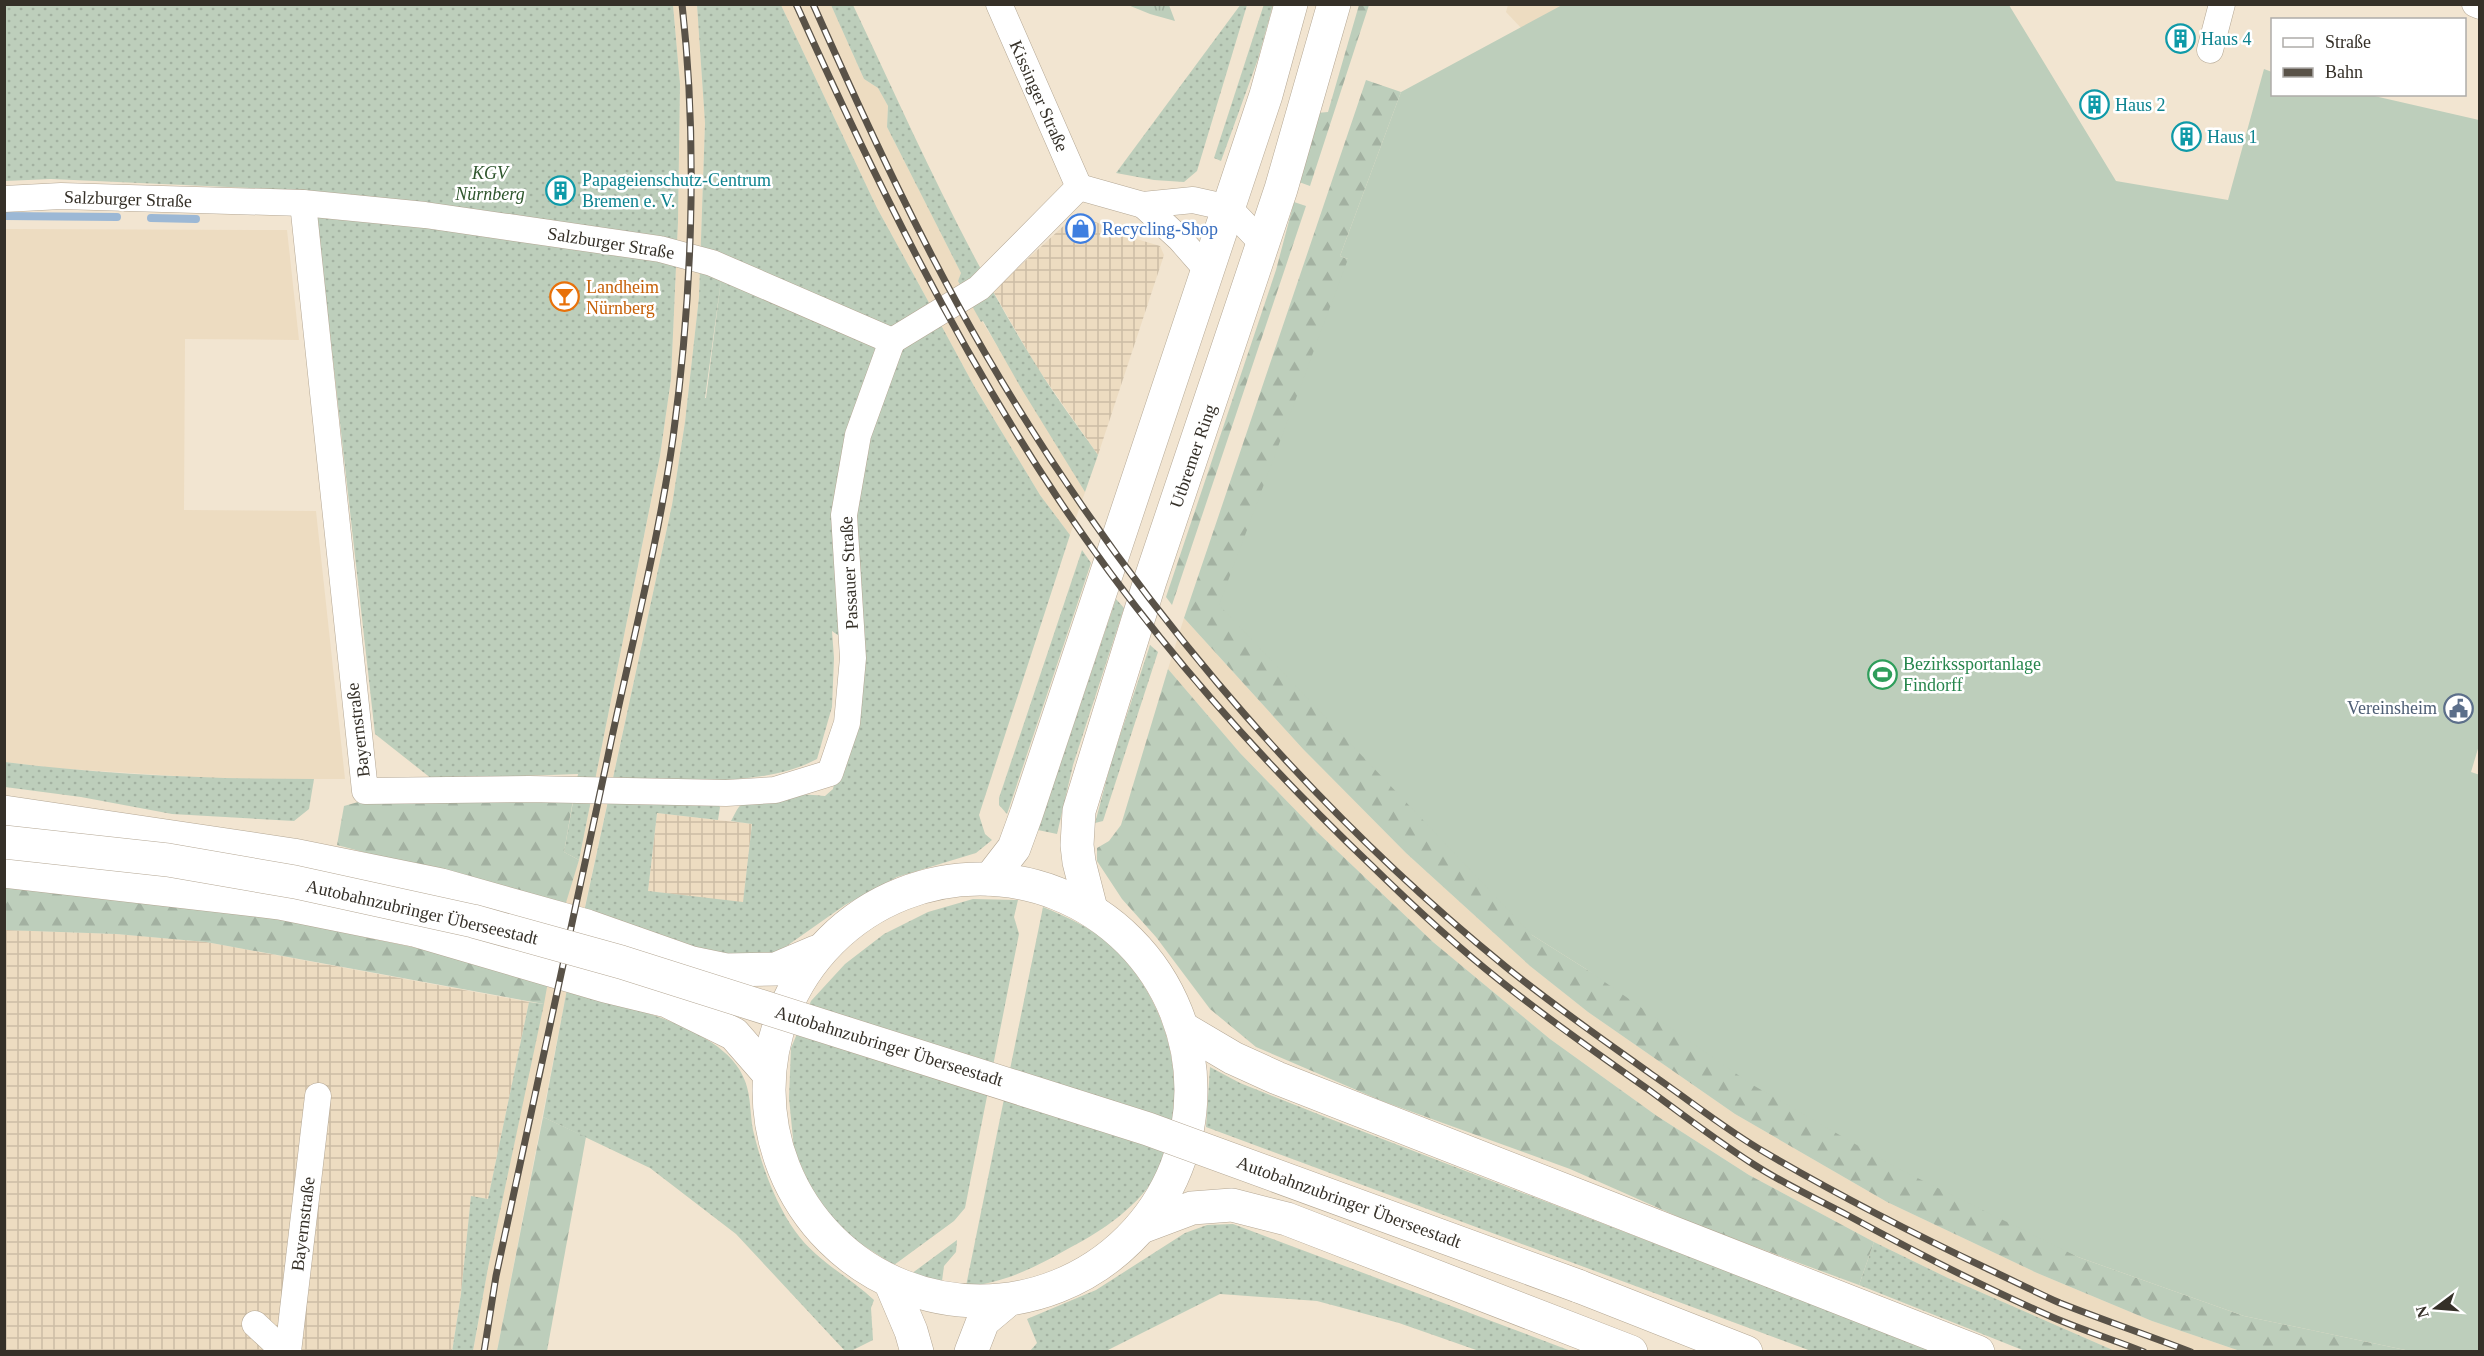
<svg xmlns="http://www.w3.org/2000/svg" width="2484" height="1356" viewBox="0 0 2484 1356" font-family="Georgia,serif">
<defs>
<pattern id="industrial-grid" width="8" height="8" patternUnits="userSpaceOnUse" patternTransform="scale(1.5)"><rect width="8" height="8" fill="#eddcc1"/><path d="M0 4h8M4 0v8" fill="none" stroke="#ccbda6"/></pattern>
<pattern id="grass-dots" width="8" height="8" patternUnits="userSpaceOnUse" patternTransform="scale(1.5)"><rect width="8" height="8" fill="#bdcebb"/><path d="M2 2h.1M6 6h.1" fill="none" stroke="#a3b1a1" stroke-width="1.8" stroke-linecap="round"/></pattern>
<pattern id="forest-firs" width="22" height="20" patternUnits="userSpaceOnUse" patternTransform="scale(1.5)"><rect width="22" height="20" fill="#bdcebb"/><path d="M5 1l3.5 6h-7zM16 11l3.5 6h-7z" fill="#a3b1a1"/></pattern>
<pattern id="park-tufts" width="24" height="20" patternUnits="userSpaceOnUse" patternTransform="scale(1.5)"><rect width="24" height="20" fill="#bdcebb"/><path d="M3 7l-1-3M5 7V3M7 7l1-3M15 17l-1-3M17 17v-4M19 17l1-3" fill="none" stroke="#a3b1a1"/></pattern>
</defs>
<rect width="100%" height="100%" fill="#f2e5d1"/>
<g fill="#eddcc1">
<path d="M 673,5 L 697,5 L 705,122 L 699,297 L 685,422 L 672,505 L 567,989 L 497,1351 L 473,1352 L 488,1268 L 549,976 L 567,894 L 579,860 L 660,456 L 671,379 L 678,222 L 680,84 Z"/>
<path d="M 781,5 L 831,5 L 864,79 L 878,88 L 888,106 L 887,127 L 961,273 L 958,281 L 1085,492 L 1070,535 L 1040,495 L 974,386 L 927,299 L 877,208 Z"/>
<path d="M 1508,5 L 1564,5 L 1522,29 L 1506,12 Z"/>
<path d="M 5,229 L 287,230 L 299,340 L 185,339 L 184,510 L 316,511 L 345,779 L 221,779 L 54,768 L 5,762 Z"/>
<path d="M 1184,618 L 1303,749 L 1406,853 L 1530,966 L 1588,1012 L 1735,1114 L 1887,1202 L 2037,1273 L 2152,1321 L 2240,1351 L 2115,1351 L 1948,1278 L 1874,1242 L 1749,1175 L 1657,1116 L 1550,1039 L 1433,942 L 1313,828 L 1240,753 L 1168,669 Z"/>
</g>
<g fill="url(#industrial-grid)">
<path d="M 1082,216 L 1130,237 L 1160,246 L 1164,255 L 1098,455 L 1036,366 L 993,291 L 1071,219 Z"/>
<path d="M 657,813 L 752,824 L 743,903 L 648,891 Z"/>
<path d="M 5,930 L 116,934 L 206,942 L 529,1002 L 488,1199 L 471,1197 L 461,1294 L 452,1351 L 5,1352 Z"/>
</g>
<g fill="url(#grass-dots)" fill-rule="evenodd">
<path d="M 1241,4 L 1247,5 L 1197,171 L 1184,182 L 1154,180 L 1116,173 Z"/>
<path d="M 1264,4 L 1273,5 L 1258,59 L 1221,161 L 1214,158 Z"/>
<path d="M 4,5 L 673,5 L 680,84 L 678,222 L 671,379 L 660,456 L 579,860 L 564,852 L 578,774 L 432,779 L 375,734 L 314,191 L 51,179 L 5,181 Z"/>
<path d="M 697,5 L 781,5 L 877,208 L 927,299 L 974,386 L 1040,495 L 1070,535 L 979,815 L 985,834 L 992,840 L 976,853 L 897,877 L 845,905 L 781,950 L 759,957 L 722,955 L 584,912 L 672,505 L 685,422 L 699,297 L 705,123 ZM 722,273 L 706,398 L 705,398 ZM 832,631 L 859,650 L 833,789 L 825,796 C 803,794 759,790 741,805 C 737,808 734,816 731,821 L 752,824 L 743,902 L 648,891 L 657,813 L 718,820 L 720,807 L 717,803 L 650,784 C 702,780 771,784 817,759 L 832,707 L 834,658 Z"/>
<path d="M 831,5 L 853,5 C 910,126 965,251 1036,365 C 1055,396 1077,425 1098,455 L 1085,492 L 1021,388 L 983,321 L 981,322 L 958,281 L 961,273 L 887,127 L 888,106 L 878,88 L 864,79 Z"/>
<path d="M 1082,550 L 1091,563 L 1007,814 L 999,805 L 999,798 Z"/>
<path d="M 1116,599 L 1124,608 L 1073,765 L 1057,834 L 1038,830 Z"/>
<path d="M 1150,645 L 1158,652 L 1103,821 L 1095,823 L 1111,763 Z"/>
<path d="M 5,762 C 107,775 211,779 314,779 L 309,809 L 294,821 L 172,814 L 81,797 L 5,787 Z"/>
<path d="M 973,899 L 1018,900 L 1014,917 L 1019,934 L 965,1208 L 954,1221 L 894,1265 L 850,1237 L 815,1198 L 794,1149 L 789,1098 L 791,1048 L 811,1001 L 845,964 L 884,934 L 928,912 Z"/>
<path d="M 1043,907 C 1067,917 1094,929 1113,947 C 1167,1001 1189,1079 1164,1152 C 1161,1160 1159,1170 1155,1177 C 1134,1211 1098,1233 1064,1251 C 1034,1268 1001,1284 966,1286 Z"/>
<path d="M 567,989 C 617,1005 726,1026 745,1081 C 751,1096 750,1114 753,1130 C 761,1164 775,1203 795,1231 C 817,1262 849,1276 874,1300 L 871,1308 L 873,1340 L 851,1351 L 845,1351 L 736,1234 L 650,1168 L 543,1117 Z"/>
<path d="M 529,1002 L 544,1004 L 488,1268 L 473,1351 L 452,1352 L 461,1294 L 471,1196 L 488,1199 Z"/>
<path d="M 1210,1067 L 1240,1083 L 1328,1118 L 1934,1351 L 1811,1351 L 1206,1127 Z"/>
<path d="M 1233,1224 L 1571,1351 L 1479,1351 L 1399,1323 L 1317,1301 L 1220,1294 L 1106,1351 L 1030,1351 L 1037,1343 L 1027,1319 L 1096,1290 L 1185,1233 L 1207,1225 Z"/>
<path d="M 957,1240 L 956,1252 L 944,1266 L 942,1281 L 911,1274 Z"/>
<path d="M 1874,1242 L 1948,1278 L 2115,1351 L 2025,1351 L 1859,1285 Z"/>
</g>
<g fill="url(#forest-firs)">
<path d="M 1359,5 L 1369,5 L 1310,186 L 1299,182 L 1317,113 L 1328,112 Z"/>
<path d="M 1366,80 L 1401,92 L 1340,256 L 1348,259 L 1532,935 L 1586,969 L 2078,1257 L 2244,1316 L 2410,1351 L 2240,1351 L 2152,1321 L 2037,1273 L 1887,1202 L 1735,1114 L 1588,1012 L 1530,966 L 1406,853 L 1303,749 L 1184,618 Z"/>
<path d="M 1294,202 L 1306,206 L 1172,605 L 1166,597 L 1276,270 Z"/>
<path d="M 1168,669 L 1240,753 L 1313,828 L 1433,942 L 1550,1039 L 1657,1116 L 1749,1175 L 1874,1242 L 1859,1285 L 1699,1226 L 1570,1169 L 1382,1101 L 1256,1047 L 1210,1009 L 1156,937 L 1122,899 L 1097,861 L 1097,848 L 1109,841 L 1121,825 Z"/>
<path d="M 376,797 L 573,800 L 564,852 L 579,860 L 565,906 L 337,845 L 344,806 Z"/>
<path d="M 5,886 L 284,920 L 549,976 L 544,1004 L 206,942 L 116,934 L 5,930 Z"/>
<path d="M 543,1117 L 586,1137 L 547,1351 L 497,1351 Z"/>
</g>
<path fill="url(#park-tufts)" d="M 1128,5 L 1169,5 L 1175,21 L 1150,14 Z"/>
<path fill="#bdcebb" d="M 1564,4 L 2009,5 L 2116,181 L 2228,200 L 2264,69 L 2272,72 L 2272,94 L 2370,95 L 2479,120 L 2480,742 L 2471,772 L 2480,775 L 2479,1351 L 2410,1351 L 2244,1316 L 2078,1257 L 1895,1167 L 1751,1084 L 1586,969 L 1532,935 L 1219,605 L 1348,259 L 1340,256 L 1401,92 Z"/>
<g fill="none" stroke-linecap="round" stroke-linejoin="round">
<g stroke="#9cb8d5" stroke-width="8">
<path d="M 4,216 L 117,217"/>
<path d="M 151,218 L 196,219"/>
</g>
<defs>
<g id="minor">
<path d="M 999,4 L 1079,187"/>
<path d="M 2475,4 L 2480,6"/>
<path d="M 2210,50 L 2222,4"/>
<path d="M 1079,187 L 1143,205 L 1193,200 L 1229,208 L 1263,244"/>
<path d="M 4,199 L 61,196 L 303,203 L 425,215 L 660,249 L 712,263 L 892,341"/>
<path d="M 303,203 L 365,791 L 529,789 L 726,793 L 775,790 L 830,773 L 847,723 L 853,658 L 844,515 L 858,435 L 892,341"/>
<path d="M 1143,205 L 1180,239 L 1208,271"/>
<path d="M 892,341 L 979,288 L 1079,187"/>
<path d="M 255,1324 L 285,1352"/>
<path d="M 288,1352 L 318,1096"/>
</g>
<g id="secondary">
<circle cx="980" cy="1090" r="211"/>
<path d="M 990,879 L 1014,848 L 1026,815 L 1266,95 L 1291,4"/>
<path d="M 1091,909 L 1079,862 L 1077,845 L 1079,811 L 1150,581 L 1281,189 L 1334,4"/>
<path d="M 892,1286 L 911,1331 L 917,1352"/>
<path d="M 971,1352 L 983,1321 L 1008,1300"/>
</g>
<g id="trunk">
<path d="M 4,812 L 293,855 L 441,885 L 587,926 L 692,963 L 726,970 L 776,969 L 816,952"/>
<path d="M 4,871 L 280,903 L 414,930 L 605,986 L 667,1001 L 734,1034 L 769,1074"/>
<path d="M 1184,1029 L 1233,1058 L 1277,1078 L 1978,1352"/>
<path d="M 1144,1226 L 1192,1208 L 1232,1205 L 1287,1219 L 1631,1352"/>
<path d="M 1578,1286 L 1746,1352"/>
</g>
</defs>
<use href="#minor" stroke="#b4a794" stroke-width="27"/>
<use href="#secondary" stroke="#b4a794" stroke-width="34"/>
<use href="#trunk" stroke="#b4a794" stroke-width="34"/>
<use href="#minor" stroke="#fff" stroke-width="26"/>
<use href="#secondary" stroke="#fff" stroke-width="33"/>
<use href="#trunk" stroke="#fff" stroke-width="33"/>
<defs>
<g id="rail">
<path d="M 796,4 C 873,175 955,344 1059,500 C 1149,635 1256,756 1373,867 C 1413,906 1454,944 1498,979 C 1546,1018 1598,1054 1649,1090 C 1683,1115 1717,1141 1753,1164 C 1784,1184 1817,1199 1849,1216 C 1915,1252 1983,1287 2052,1317 C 2082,1330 2114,1340 2144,1352"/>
<path d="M 813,4 C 866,123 920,241 985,353 C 1120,585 1298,798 1506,967 C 1553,1005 1602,1039 1651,1074 C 1689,1100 1726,1130 1766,1153 C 1838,1195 1912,1233 1988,1269 C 2012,1280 2035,1292 2060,1303 C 2103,1320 2147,1335 2191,1352"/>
<path d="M 484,1352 L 496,1276 C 533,1102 571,929 608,756 C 630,650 658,545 673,438 C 692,298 698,145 682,4"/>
</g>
</defs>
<use href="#rail" stroke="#595248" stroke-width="7"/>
<use href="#rail" stroke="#fff" stroke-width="4.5" stroke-dasharray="14" stroke-linecap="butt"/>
<defs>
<path id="trunk-bridge" d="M 4,842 L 168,860 L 295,882 L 473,921 L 621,962 L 1148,1129 L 1578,1286"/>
</defs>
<use href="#trunk-bridge" stroke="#b4a794" stroke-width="34" stroke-linecap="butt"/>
<use href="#trunk-bridge" stroke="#fff" stroke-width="33"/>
</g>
<defs>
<symbol id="building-ring" viewBox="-11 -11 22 22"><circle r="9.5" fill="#fff" stroke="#0f9aa8" stroke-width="1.5"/><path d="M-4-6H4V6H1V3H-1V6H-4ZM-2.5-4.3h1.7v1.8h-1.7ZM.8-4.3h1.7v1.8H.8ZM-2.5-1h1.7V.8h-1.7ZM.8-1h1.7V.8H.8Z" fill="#0f9aa8"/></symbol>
<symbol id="shop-ring" viewBox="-11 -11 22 22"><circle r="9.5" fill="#fff" stroke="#3f7fe0" stroke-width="1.5"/><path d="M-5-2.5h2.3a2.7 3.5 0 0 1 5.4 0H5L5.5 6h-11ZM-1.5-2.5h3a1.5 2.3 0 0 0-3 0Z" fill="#3f7fe0"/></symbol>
<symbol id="bar-ring" viewBox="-11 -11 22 22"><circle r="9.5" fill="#fff" stroke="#e8710a" stroke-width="1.5"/><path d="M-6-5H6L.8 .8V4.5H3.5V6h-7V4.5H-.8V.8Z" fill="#e8710a"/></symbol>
<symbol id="stadium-ring" viewBox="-11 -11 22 22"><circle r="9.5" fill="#fff" stroke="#2e9e5b" stroke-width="1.5"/><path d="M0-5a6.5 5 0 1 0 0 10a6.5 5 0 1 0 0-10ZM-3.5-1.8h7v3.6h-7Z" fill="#2e9e5b"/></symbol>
<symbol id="civic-ring" viewBox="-11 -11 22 22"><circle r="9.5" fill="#fff" stroke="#5c6f8a" stroke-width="1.5"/><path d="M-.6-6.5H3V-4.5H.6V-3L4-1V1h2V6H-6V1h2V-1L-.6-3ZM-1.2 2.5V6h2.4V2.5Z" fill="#5c6f8a"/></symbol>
</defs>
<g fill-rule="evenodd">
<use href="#building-ring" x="2164" y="22" width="33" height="33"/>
<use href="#building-ring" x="2078" y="88" width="33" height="33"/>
<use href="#building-ring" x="2170" y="120" width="33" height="33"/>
<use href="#building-ring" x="544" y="174" width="33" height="33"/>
<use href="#shop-ring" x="1064" y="212" width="33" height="33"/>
<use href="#bar-ring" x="548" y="280" width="33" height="33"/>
<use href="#stadium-ring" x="1866" y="658" width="33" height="33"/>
<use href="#civic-ring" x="2442" y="692" width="33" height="33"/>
</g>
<g text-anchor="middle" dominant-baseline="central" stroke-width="5" stroke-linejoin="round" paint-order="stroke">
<g font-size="18" fill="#0d838f" stroke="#fff" text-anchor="start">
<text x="2201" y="39">Haus 4</text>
<text x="2115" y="105">Haus 2</text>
<text x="2207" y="137">Haus 1</text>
<text x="582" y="180">Papageienschutz-Centrum<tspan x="582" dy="21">Bremen e. V.</tspan></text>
</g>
<g font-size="18" fill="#353028" stroke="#fff">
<text transform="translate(1039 96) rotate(66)">Kissinger Straße</text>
<text transform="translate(128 199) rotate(2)">Salzburger Straße</text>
<text transform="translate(611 243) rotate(9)">Salzburger Straße</text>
<text transform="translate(1193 456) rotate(-71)">Utbremer Ring</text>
<text transform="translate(849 573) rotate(-93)">Passauer Straße</text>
<text transform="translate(358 730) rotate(-97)">Bayernstraße</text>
<text transform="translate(422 912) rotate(13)">Autobahnzubringer Überseestadt</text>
<text transform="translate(889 1046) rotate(17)">Autobahnzubringer Überseestadt</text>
<text transform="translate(1349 1202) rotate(20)">Autobahnzubringer Überseestadt</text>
<text transform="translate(303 1224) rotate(-83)">Bayernstraße</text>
</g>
<g font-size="18" font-style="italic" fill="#2f562d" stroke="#fff">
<text x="490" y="173">KGV<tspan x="490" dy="21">Nürnberg</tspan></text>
</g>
<g font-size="18" fill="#366cbe" stroke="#fff" text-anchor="start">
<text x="1102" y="229">Recycling-Shop</text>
</g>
<g font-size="18" fill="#c56008" stroke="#fff" text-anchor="start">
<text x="586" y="287">Landheim<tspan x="586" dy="21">Nürnberg</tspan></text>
</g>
<g font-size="18" fill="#27864d" stroke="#fff" text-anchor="start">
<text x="1903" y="664">Bezirkssportanlage<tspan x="1903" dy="21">Findorff</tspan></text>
</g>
<g font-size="18" fill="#4e5e75" stroke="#fff" text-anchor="end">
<text x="2437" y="708">Vereinsheim</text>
</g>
</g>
<rect width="2484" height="1356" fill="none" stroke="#353028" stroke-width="12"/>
<rect x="2271" y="18" width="195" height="78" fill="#ffffff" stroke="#aeaca9" stroke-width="1.5"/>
<rect x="2283" y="38" width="30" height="9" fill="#ffffff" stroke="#aeaca9" stroke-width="1.5"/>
<text x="2325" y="48" font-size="18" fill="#353028">Straße</text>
<rect x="2283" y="68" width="30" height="9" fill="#595248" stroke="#aeaca9" stroke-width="1.5"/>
<text x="2325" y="78" font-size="18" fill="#353028">Bahn</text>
<g transform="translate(2436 1308) rotate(254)" stroke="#ffffff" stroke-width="4.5" paint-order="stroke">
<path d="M0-4.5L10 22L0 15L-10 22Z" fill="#353028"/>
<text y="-9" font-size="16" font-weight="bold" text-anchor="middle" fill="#353028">N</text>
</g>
</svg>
